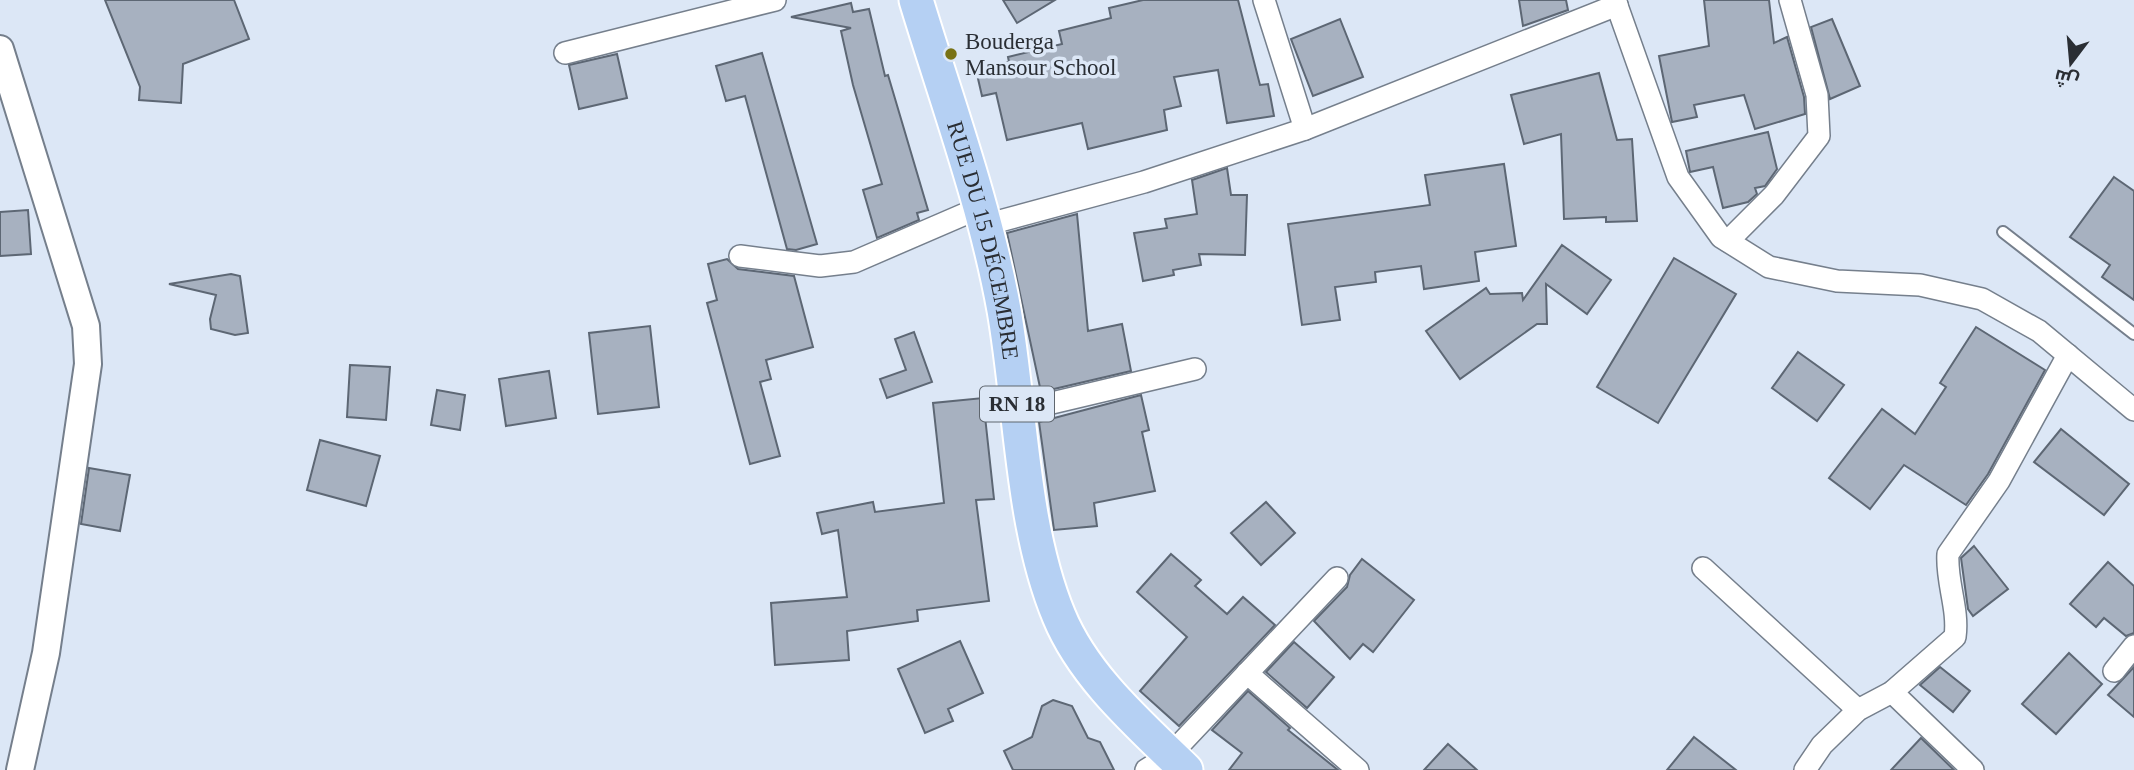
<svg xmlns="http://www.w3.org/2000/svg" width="2134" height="770" viewBox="0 0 2134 770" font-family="'Times New Roman',Cairo,serif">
<rect width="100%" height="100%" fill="#dce7f6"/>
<g fill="#a7b1c0" stroke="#5d6774" stroke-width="2">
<path d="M 105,0 L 234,0 L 249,39 L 183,64 L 181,103 L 139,100 L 140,87 Z"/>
<path d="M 1003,0 L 1055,0 L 1017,23 Z"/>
<path d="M 1143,0 L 1238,0 L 1260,85 L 1268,84 L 1274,116 L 1227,123 L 1218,70 L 1174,77 L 1181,106 L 1164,110 L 1167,130 L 1088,149 L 1082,123 L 1007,140 L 996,93 L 982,96 L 976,70 L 1009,62 L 1008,57 L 1062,44 L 1059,31 L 1111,18 L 1109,8 Z"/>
<path d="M 1519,0 L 1566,0 L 1568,10 L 1523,26 Z"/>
<path d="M 1704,0 L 1769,0 L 1774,43 L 1787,37 L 1804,97 L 1805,114 L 1755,129 L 1744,95 L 1694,105 L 1697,117 L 1672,122 L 1659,56 L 1709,46 Z"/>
<path d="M 851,3 L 853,12 L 869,9 L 885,76 L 888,75 L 928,210 L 917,213 L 919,220 L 877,238 L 863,190 L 882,184 L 853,85 L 841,31 L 851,28 L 791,17 Z"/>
<path d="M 1340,19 L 1363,77 L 1313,96 L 1291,39 Z"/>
<path d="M 1832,19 L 1860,86 L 1830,99 L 1811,27 Z"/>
<path d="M 762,53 L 817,244 L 796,250 L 787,249 L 745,96 L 726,101 L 716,66 Z"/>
<path d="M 617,54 L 627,98 L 579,109 L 569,65 Z"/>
<path d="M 1599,73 L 1617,140 L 1632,139 L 1637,221 L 1606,222 L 1606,217 L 1564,219 L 1561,134 L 1524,144 L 1511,95 Z"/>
<path d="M 1768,132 L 1777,169 L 1765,186 L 1755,188 L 1757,194 L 1748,202 L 1723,208 L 1713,167 L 1690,172 L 1686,151 Z"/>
<path d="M 1504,164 L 1516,246 L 1475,252 L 1479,281 L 1424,289 L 1421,266 L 1375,272 L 1376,282 L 1335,287 L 1340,320 L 1302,325 L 1288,224 L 1430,205 L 1425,175 Z"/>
<path d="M 1227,168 L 1231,195 L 1247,195 L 1245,255 L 1199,254 L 1201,265 L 1173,270 L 1174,275 L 1143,281 L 1134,233 L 1167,228 L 1165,219 L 1197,214 L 1192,180 Z"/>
<path d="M 2114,177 L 2134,191 L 2134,300 L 2102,277 L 2110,265 L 2070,237 Z"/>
<path d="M 28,210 L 31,254 L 0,256 L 0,212 Z"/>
<path d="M 1077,214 L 1088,331 L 1122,324 L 1131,371 L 1041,392 L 1007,233 Z"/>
<path d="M 1562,245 L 1611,280 L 1587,314 L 1546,284 L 1547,324 L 1537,324 L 1460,379 L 1426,331 L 1486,288 L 1490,294 L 1522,293 L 1523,300 Z"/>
<path d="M 1674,258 L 1736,294 L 1658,423 L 1597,387 Z"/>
<path d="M 727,259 L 738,269 L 794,276 L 813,347 L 766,360 L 771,379 L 760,382 L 780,456 L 750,464 L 707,303 L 717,300 L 708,264 Z"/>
<path d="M 231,274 L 240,276 L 248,333 L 235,335 L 211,329 L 210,319 L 216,295 L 169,284 Z"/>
<path d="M 650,326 L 659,407 L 598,414 L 589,333 Z"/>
<path d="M 1976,327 L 2045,370 L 1988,474 L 1966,505 L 1904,465 L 1870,509 L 1829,478 L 1882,409 L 1915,434 L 1946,387 L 1940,383 Z"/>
<path d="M 914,332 L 932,382 L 887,398 L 880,379 L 906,370 L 895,339 Z"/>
<path d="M 1798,352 L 1844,385 L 1817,421 L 1772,388 Z"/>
<path d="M 350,365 L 390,367 L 386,420 L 347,417 Z"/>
<path d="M 549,371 L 556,418 L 506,426 L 499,379 Z"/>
<path d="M 437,390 L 465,395 L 460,430 L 431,425 Z"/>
<path d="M 1141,395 L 1149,430 L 1142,432 L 1155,491 L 1094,503 L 1097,526 L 1054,530 L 1039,422 Z"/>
<path d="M 983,398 L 994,499 L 976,500 L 989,601 L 917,610 L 918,621 L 847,631 L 849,660 L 775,665 L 771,603 L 847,597 L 838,530 L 822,534 L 817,513 L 873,502 L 875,512 L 944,503 L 933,403 Z"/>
<path d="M 2061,429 L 2129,484 L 2104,515 L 2034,462 Z"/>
<path d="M 320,440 L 380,456 L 366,506 L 307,490 Z"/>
<path d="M 89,468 L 130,475 L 120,531 L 81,524 Z"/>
<path d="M 1266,502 L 1295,533 L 1261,565 L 1231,533 Z"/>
<path d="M 1974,546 L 2008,589 L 1973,616 L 1968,609 L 1961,558 Z"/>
<path d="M 1171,554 L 1201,580 L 1195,586 L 1227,614 L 1243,597 L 1275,625 L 1179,726 L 1140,691 L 1187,637 L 1137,592 Z"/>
<path d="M 1362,559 L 1414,600 L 1373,652 L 1363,644 L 1350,659 L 1314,621 L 1347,587 L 1350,575 Z"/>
<path d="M 2108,562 L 2134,586 L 2134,633 L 2126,636 L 2104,618 L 2096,627 L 2070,604 Z"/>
<path d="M 960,641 L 983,693 L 948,709 L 953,721 L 925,733 L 898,669 Z"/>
<path d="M 1294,642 L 1334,677 L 1307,708 L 1266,672 Z"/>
<path d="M 2069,653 L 2102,684 L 2056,734 L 2022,704 Z"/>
<path d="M 1940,667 L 1970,691 L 1953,712 L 1920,685 Z"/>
<path d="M 2134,667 L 2134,717 L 2108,695 Z"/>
<path d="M 1248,691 L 1290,728 L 1288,730 L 1338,770 L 1229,770 L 1242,753 L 1212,730 Z"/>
<path d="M 1053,700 L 1072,706 L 1088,738 L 1100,742 L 1114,770 L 1013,770 L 1004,751 L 1032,737 L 1042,706 Z"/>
<path d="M 1694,737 L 1736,770 L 1667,770 Z"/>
<path d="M 1921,738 L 1954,770 L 1891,770 Z"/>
<path d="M 1448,744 L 1477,770 L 1424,770 Z"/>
</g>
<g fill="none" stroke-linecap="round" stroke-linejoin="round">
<defs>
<path id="service" d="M 2003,232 L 2134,334"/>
<g id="minor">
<path d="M 1264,0 L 1305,129"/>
<path d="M 1615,0 L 1678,177 L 1721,237 L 1769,267 L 1837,281 L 1920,285 L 1982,299 L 2039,331 L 2134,410"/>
<path d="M 565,53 L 775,0"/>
<path d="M 985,225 L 1144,182 L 1305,129 L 1617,5"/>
<path d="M 1728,241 L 1774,195 L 1819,136 L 1817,95 L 1790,0"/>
<path d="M 740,256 L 820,266 L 854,262 L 979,208"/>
<path d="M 1018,411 L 1195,369"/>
<path d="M 1703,568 L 1858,710"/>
<path d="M 2114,671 L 2134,646"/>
<path d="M 1247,673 L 1358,770"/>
<path d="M 1892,692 L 1973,770"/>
<path d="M 1146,770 L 1170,755 L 1337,578"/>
<path d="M 1805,770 L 1822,745 L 1858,710 L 1892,692 L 1955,637 C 1959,609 1946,582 1948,554 L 1999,481 L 2068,355"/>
</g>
<path id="tertiary" d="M 0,49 L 86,326 L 88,364 L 46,653 L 20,770"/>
<g id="primary">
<path id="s1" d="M 916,0 C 947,102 985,205 1004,310 C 1021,407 1021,525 1059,616 C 1084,677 1140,725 1186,770"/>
</g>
</defs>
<use href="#service" stroke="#757f8c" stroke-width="14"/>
<use href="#minor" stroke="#757f8c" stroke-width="24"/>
<use href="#tertiary" stroke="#757f8c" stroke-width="30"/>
<use href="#primary" stroke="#fff" stroke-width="37"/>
<use href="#service" stroke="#fff" stroke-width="10"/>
<use href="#minor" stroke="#fff" stroke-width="21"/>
<use href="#tertiary" stroke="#fff" stroke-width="26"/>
<use href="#primary" stroke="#b5d0f3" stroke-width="33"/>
</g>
<circle fill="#787215" stroke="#dce7f6" stroke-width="2.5" cx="951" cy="54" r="7"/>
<g text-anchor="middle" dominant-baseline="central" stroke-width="7" stroke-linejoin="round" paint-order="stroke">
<rect fill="#dce7f6" stroke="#5f666e" stroke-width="2" x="980" y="386.5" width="74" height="35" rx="5"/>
<g font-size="21" font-weight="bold" fill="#2a2e34">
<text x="1017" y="404">RN 18</text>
</g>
<g font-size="23" fill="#2a2e34" stroke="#dce7f6" text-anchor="start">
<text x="965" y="41">Bouderga<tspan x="965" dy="26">Mansour School</tspan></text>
</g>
<g font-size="23" fill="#2a2e34" stroke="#dce7f6">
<text stroke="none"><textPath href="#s1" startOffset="250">RUE DU 15 DÉCEMBRE</textPath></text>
</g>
</g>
<g transform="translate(2071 63) rotate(196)" stroke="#dce7f6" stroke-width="5" paint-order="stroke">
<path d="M0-5L12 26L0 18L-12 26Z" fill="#2a2e34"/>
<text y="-10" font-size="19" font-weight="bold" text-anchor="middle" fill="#2a2e34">ش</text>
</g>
</svg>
